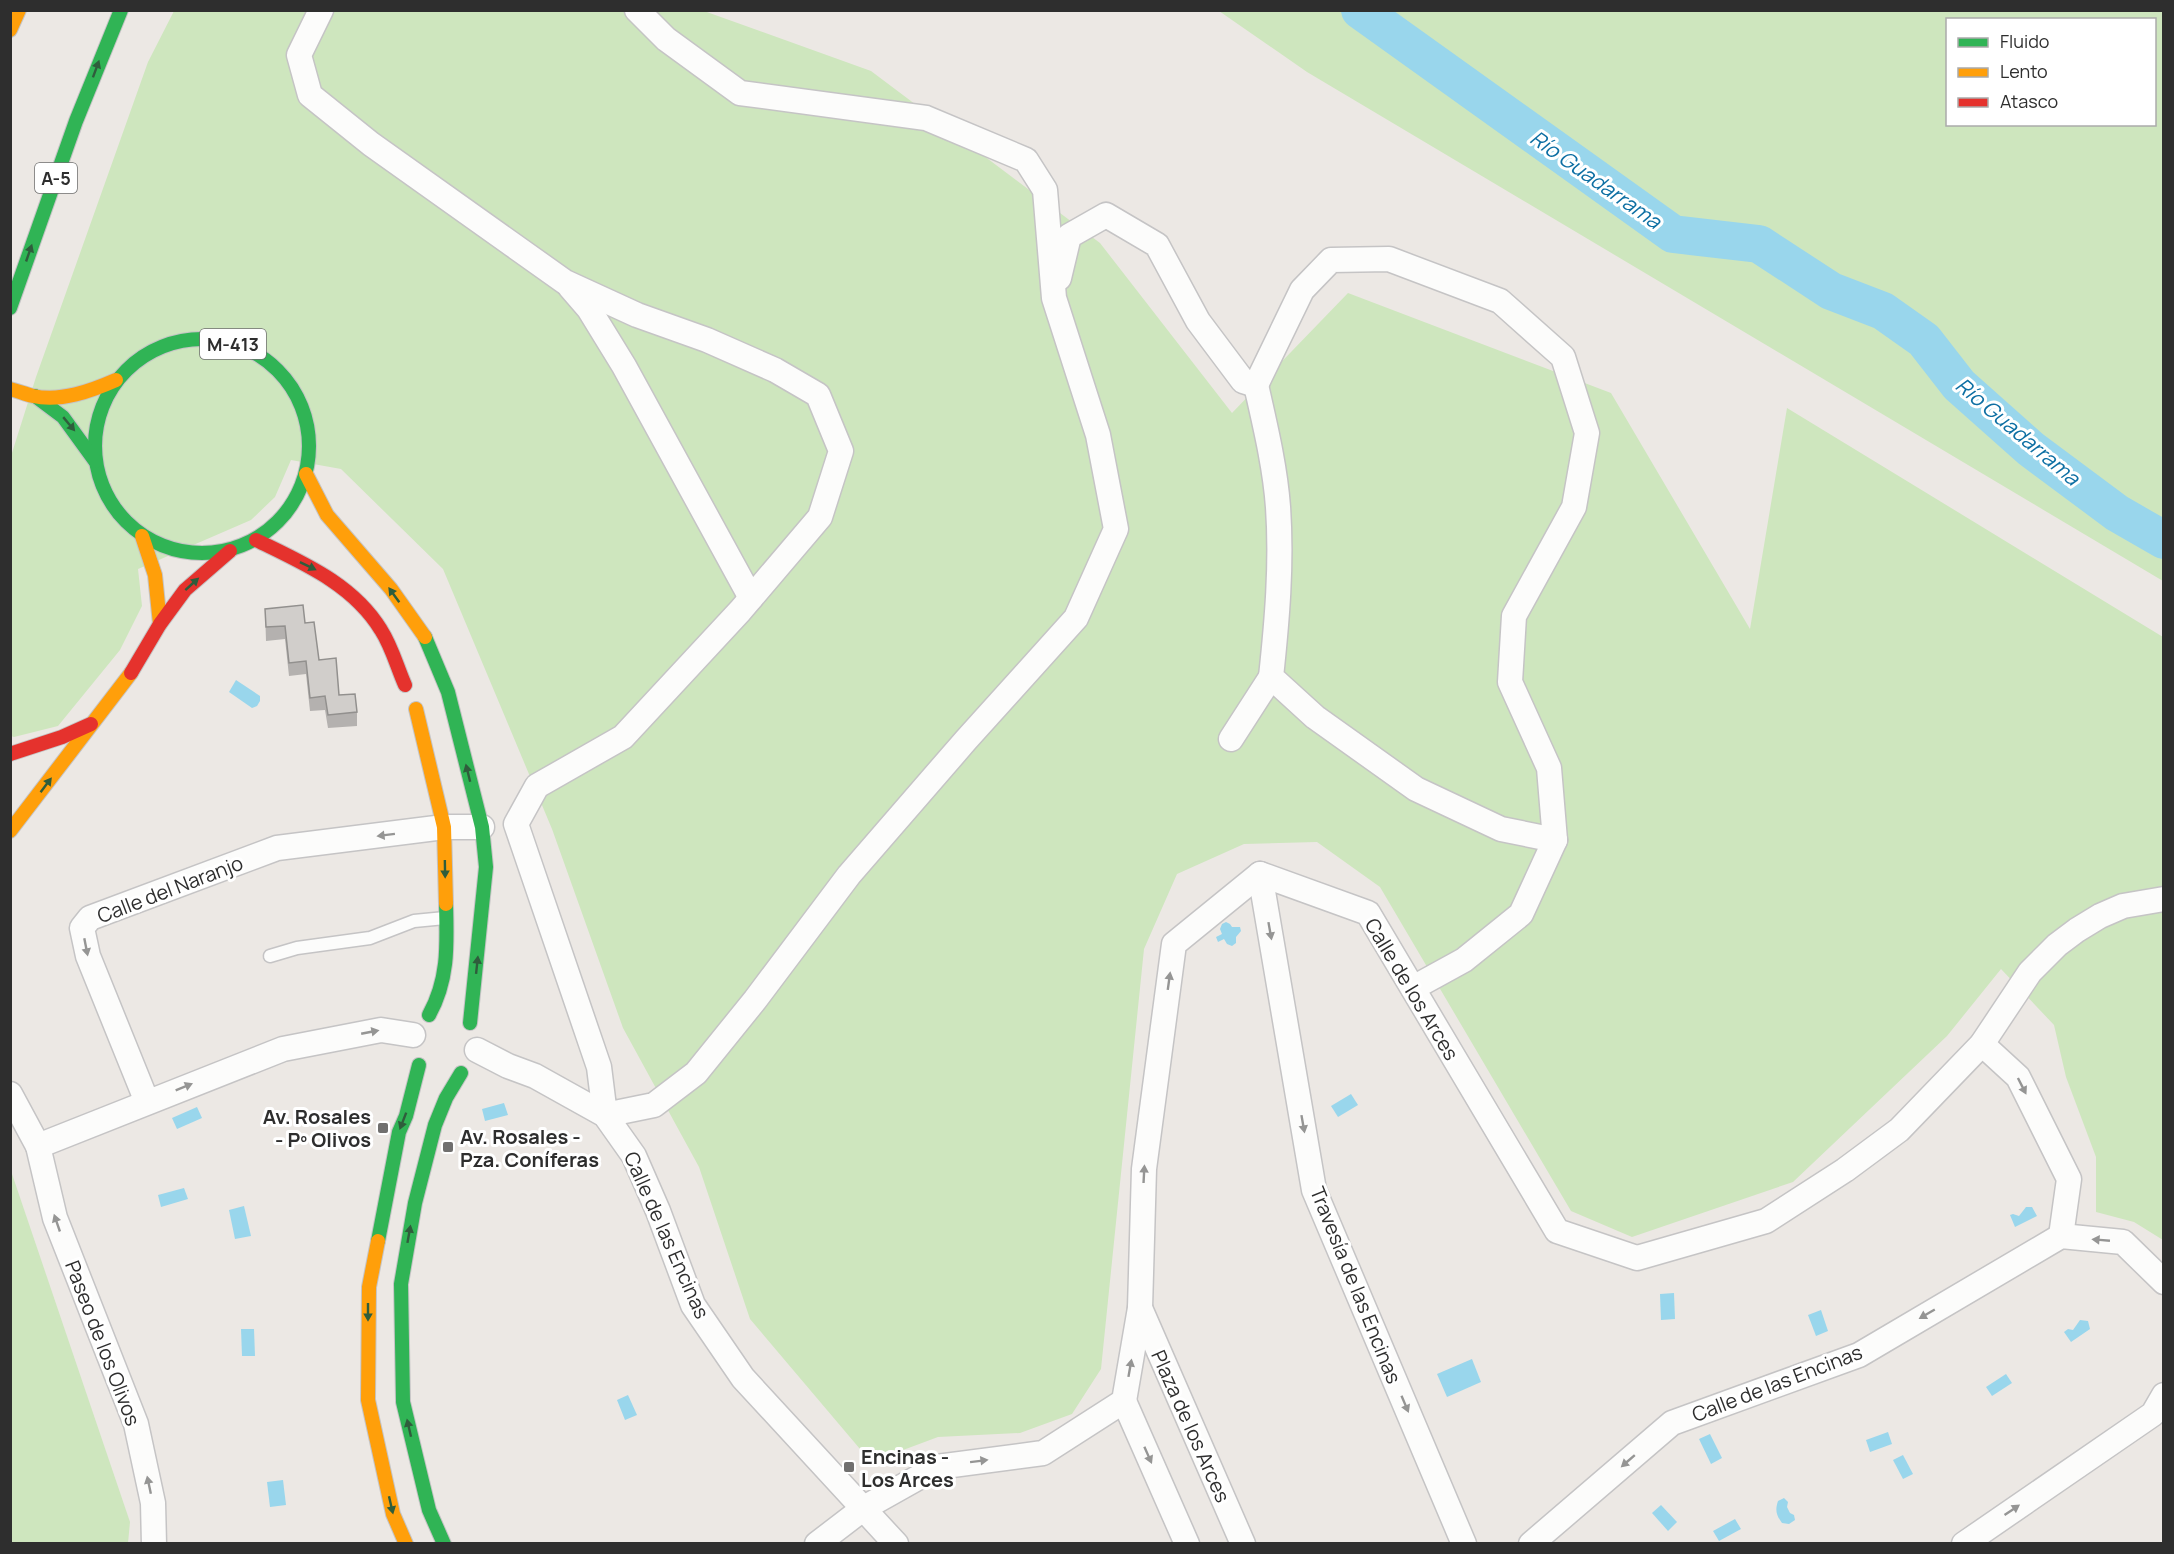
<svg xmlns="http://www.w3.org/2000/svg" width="2174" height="1554" viewBox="0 0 2174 1554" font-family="Manrope,sans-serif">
<rect width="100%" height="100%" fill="#ece8e4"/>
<g fill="#cee6be" fill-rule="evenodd">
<path d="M 174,11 L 704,11 L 871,71 L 1100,243 L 1232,413 L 1348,293 L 1611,393 L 1750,629 L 1787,408 L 2163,637 L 2163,1240 L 2134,1222 L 2096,1212 L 2096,1157 L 2066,1077 L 2054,1025 L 2001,969 L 1947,1036 L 1793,1182 L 1632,1237 L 1571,1211 L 1380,887 L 1317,842 L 1244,844 L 1177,874 L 1144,949 L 1101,1369 L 1072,1414 L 1020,1433 L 938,1437 L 871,1462 L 750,1319 L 699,1167 L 623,1028 L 552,829 L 443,569 L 341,469 L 291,460 L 275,497 L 251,520 L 138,569 L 142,606 L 120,650 L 58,726 L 14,737 L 11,736 L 11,456 L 36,377 L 148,62 Z"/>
<path d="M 1219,11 L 2163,11 L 2163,581 L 1307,72 ZM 1948,20 L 2154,20 L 2154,124 L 1948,124 Z"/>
<path d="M 10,1168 L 130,1522 L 128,1543 L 11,1543 Z"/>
</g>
<g fill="#99d6ec">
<path d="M 236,680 L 260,696 L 260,701 L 257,706 L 252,708 L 229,692 Z"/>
<path d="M 1226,922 L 1230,924 L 1232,927 L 1240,927 L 1241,931 L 1236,937 L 1236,943 L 1232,946 L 1227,944 L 1224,939 L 1218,942 L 1216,937 L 1222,934 L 1220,929 L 1222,924 Z"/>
<path d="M 1351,1094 L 1358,1105 L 1338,1117 L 1331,1106 Z"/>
<path d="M 504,1103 L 508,1115 L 485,1121 L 482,1109 Z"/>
<path d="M 197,1107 L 202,1118 L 177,1129 L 172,1118 Z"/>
<path d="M 184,1188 L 188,1199 L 161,1207 L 158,1195 Z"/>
<path d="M 244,1206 L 251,1236 L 235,1239 L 229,1210 Z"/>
<path d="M 2026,1207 L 2032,1207 L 2037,1216 L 2015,1227 L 2010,1215 L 2013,1214 L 2019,1216 Z"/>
<path d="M 1674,1293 L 1675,1319 L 1661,1320 L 1660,1294 Z"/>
<path d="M 1821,1310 L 1828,1331 L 1816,1336 L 1808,1315 Z"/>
<path d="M 2080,1320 L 2088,1321 L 2090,1329 L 2071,1342 L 2064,1332 L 2068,1329 L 2073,1330 Z"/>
<path d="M 241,1329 L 254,1329 L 255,1356 L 242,1356 Z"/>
<path d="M 1472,1359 L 1481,1382 L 1447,1397 L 1437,1374 Z"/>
<path d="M 2006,1374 L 2012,1383 L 1992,1396 L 1986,1387 Z"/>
<path d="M 628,1395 L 637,1415 L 625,1420 L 617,1400 Z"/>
<path d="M 1888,1432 L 1892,1444 L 1870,1452 L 1866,1440 Z"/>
<path d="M 1710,1434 L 1722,1458 L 1711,1464 L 1699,1439 Z"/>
<path d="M 1903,1455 L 1913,1474 L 1903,1479 L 1893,1460 Z"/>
<path d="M 283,1480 L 286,1505 L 270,1507 L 267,1482 Z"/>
<path d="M 1784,1498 L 1788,1502 L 1787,1507 L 1790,1513 L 1794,1515 L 1795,1520 L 1789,1524 L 1782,1523 C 1776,1515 1775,1510 1778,1501 Z"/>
<path d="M 1661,1505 L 1677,1522 L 1668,1531 L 1652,1513 Z"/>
<path d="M 1735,1519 L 1741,1529 L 1719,1541 L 1713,1531 Z"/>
</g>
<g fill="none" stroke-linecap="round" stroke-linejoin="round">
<path stroke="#99d6ec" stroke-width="38" d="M 1360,10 L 1673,234 L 1759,244 L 1831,291 L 1883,311 L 1924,340 L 1959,385 L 2031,449 L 2117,513 L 2164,540"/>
<defs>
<path id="lane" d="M 270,956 L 297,948 L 370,938 L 414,921 L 445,918"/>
<g id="street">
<path d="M 321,10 L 299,55 L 310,95 L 371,144 L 565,282 L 637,315 L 707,340 L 775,370 L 818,395 L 841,451 L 820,517 L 740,611 L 623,737 L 537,786 L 516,824 L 599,1067 L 605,1115 L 654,1105 L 696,1073 L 755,1000 L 849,875 L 966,740 L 1076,618 L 1116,529 L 1098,435 L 1054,298 L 1045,190 L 1026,160 L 926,118 L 740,93 L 666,39 L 637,10"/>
<path d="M 1059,278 L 1069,236 L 1106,215 L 1157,245 L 1198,321 L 1243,381 L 1256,385 L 1302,290 L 1331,260 L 1389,259 L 1500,301 L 1563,357 L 1587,433 L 1574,507 L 1514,616 L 1510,682 L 1549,768 L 1555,840 L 1521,914 L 1464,960 L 1413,988"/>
<path d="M 570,287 L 589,309 L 624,366 L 751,598"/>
<path d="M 1256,385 C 1265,425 1275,466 1278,507 C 1282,564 1277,621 1271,677 L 1315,717 L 1416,789 L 1501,829 L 1555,840"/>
<path d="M 1231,739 L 1271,677"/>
<path d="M 1260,874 L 1314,1190 L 1464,1544"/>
<path d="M 1982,1044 L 2018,1077 L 2069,1179 L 2061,1236"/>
<path d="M 477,1050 L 508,1066 L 535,1076 L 605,1115 L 634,1156 L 658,1211 L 693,1305 L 743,1378 L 896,1544"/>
<path d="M 10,1094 L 38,1146"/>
<path d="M 147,1102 L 88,956 L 82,928 L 90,918 L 277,848 L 444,827 L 482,827"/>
<path d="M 1140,1308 L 1243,1544"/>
<path d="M 1124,1401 L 1187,1544"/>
<path d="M 154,1544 L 153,1503 L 136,1424 L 55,1218 L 38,1146 L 283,1049 L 381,1030 L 413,1035"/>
<path d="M 817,1544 L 864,1508 L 937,1467 L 1043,1453 L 1124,1401 L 1140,1308 L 1144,1169 L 1174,944 L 1260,874 L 1368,913 L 1557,1231 L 1637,1258 L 1766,1221 L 1845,1170 L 1899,1130 L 1982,1044 L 2030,972 L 2057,945 L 2077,930 L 2100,916 L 2123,906 L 2164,899"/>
<path d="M 1531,1544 L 1672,1423 L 1859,1355 L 2061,1236 L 2123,1242 L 2164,1282"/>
<path d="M 1964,1544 L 2153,1414 L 2164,1395"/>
</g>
<g id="fast">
<path d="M 10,308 L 76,121 L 121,10"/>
<circle cx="202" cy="446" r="107"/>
<path d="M 35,396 L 63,417 L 95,461"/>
<path d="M 425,637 L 448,692 L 482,827 L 486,867 L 470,1023"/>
<path d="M 429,1015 C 449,979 447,944 446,904"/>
<path d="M 378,1241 L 399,1132 L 406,1116 L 419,1065"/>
<path d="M 444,1544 L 429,1510 L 403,1402 L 401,1284 L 415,1203 L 435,1125 L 446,1098 L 461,1073"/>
</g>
<g id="slow">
<path d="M 10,30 L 19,10"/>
<path d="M 10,389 C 18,391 25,394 33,396 C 61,402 91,391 116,380"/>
<path d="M 306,474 L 327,515 L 391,589 L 425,637"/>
<path d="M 142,536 L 155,575 L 160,624"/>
<path d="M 416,709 L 444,827 L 446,904"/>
<path d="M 10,831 L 131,673"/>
<path d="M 378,1241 L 369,1287 L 368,1400 L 393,1514 L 406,1544"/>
</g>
<g id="jam">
<path d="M 256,540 C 303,563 353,584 381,630 C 392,647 397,667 405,685"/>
<path d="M 131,673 L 160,624 L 185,590 L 230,551"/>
<path d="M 10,754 L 62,737 L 91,724"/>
</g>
</defs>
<use href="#lane" stroke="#c5c4c5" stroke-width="15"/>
<use href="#street" stroke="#c5c4c5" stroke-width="27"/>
<use href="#fast" stroke="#c5c4c5" stroke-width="16"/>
<use href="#slow" stroke="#c5c4c5" stroke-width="16"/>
<use href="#jam" stroke="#c5c4c5" stroke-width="16"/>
<use href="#lane" stroke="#fcfcfb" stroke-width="12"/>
<use href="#street" stroke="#fcfcfb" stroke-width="24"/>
<use href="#fast" stroke="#30b455" stroke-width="14"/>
<use href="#slow" stroke="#ff9f0a" stroke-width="14"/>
<use href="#jam" stroke="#e5322d" stroke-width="14"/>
</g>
<path fill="#b4b1af" d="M 265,609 L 305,623 L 319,660 L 339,695 L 357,712 L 357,726 L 328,728 L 325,710 L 310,711 L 306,674 L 289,676 L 285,639 L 266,641 Z"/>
<path fill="#d1cecb" stroke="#92908e" stroke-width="1.5" d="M 303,605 L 305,623 L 314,622 L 319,660 L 336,658 L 339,695 L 355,694 L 357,712 L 328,715 L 325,696 L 310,698 L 306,661 L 289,663 L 285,626 L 266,627 L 265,609 Z"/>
<defs><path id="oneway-solid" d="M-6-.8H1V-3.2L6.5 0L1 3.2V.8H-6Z" transform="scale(1.5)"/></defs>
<g fill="#2f5d3c">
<use href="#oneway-solid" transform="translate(96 69) rotate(-70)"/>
<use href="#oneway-solid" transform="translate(29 253) rotate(-71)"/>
<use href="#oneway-solid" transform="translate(69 424) rotate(50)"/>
<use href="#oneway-solid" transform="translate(308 566) rotate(26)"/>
<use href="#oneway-solid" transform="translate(192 584) rotate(-42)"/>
<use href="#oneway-solid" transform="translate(394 595) rotate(-126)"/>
<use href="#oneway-solid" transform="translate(468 773) rotate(-104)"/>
<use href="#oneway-solid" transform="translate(46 785) rotate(-53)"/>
<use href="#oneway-solid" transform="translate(445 869) rotate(89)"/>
<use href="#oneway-solid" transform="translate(477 965) rotate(-84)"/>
<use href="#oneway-solid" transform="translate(403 1121) rotate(111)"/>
<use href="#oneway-solid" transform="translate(409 1234) rotate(-80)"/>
<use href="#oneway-solid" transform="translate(368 1312) rotate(90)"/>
<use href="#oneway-solid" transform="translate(409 1428) rotate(-103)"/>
<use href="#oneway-solid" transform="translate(391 1505) rotate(77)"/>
</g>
<g fill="#959594">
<use href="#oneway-solid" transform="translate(386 835) rotate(173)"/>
<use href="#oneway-solid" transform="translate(1270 931) rotate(80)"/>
<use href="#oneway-solid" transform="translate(86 947) rotate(79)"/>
<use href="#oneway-solid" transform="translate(1169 981) rotate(-82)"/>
<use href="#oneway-solid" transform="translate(370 1032) rotate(-11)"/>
<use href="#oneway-solid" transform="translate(2022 1086) rotate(63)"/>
<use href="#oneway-solid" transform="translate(184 1087) rotate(-22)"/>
<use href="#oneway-solid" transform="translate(1303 1124) rotate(80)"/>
<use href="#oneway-solid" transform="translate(1144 1174) rotate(-87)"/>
<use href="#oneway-solid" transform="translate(57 1223) rotate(-109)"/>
<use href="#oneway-solid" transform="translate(2101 1240) rotate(-175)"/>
<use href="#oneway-solid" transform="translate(1927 1314) rotate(150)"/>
<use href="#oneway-solid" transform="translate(1130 1368) rotate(-80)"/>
<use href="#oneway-solid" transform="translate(1405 1404) rotate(67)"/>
<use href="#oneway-solid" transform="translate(1148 1455) rotate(66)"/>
<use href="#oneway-solid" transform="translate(979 1461) rotate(-7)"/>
<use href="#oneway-solid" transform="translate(1628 1461) rotate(139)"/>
<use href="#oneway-solid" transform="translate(149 1485) rotate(-102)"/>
<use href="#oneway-solid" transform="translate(2012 1510) rotate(-34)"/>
</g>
<g fill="#706f6e" stroke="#fff" stroke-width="2">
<rect x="377" y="1122" width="12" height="12" rx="3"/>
<rect x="442" y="1141" width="12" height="12" rx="3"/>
<rect x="843" y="1461" width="12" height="12" rx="3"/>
</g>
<g text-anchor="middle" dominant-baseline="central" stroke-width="6" stroke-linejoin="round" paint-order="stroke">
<g fill="#fff" stroke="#6d6d6d" stroke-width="1.5">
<rect x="35" y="163" width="42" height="30" rx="4.5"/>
<rect x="200" y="329" width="66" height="30" rx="4.5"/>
</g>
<g font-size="18" font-weight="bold" fill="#2e2e2e">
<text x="56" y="178">A-5</text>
<text x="233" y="344">M-413</text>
</g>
<g font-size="20" fill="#2e2e2e" stroke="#fff">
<text transform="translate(170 889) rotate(-21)">Calle del Naranjo</text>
<text transform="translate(1412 989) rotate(59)">Calle de los Arces</text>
<text transform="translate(667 1235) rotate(66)">Calle de las Encinas</text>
<text transform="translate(1356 1285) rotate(68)">Travesía de las Encinas</text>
<text transform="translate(103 1343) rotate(69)">Paseo de los Olivos</text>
<text transform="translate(1777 1383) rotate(-21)">Calle de las Encinas</text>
<text transform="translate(1191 1426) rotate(66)">Plaza de los Arces</text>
</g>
<g font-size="20" font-weight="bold" fill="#2e2e2e" stroke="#fff" text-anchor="start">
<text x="371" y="1116" text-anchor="end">Av. Rosales<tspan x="371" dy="23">- Pº Olivos</tspan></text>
<text x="460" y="1136">Av. Rosales -<tspan x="460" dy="23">Pza. Coníferas</tspan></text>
<text x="861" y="1456">Encinas -<tspan x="861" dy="23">Los Arces</tspan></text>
</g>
<g font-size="21" font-style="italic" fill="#0d6fa3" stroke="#fff">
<text transform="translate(1596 179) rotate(35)">Río Guadarrama</text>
<text transform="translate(2018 431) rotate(40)">Río Guadarrama</text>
</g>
</g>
<rect width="2174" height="1554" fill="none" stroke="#2e2e2e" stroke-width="24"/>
<rect x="1946" y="18" width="210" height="108" fill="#ffffff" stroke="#ababab" stroke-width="1.5"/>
<rect x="1958" y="38" width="30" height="9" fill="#30b455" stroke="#ababab" stroke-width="1.5"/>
<text x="2000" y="48" font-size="18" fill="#2e2e2e">Fluido</text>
<rect x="1958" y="68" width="30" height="9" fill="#ff9f0a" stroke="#ababab" stroke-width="1.5"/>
<text x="2000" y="78" font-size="18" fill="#2e2e2e">Lento</text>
<rect x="1958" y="98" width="30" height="9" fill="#e5322d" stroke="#ababab" stroke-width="1.5"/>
<text x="2000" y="108" font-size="18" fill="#2e2e2e">Atasco</text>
</svg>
